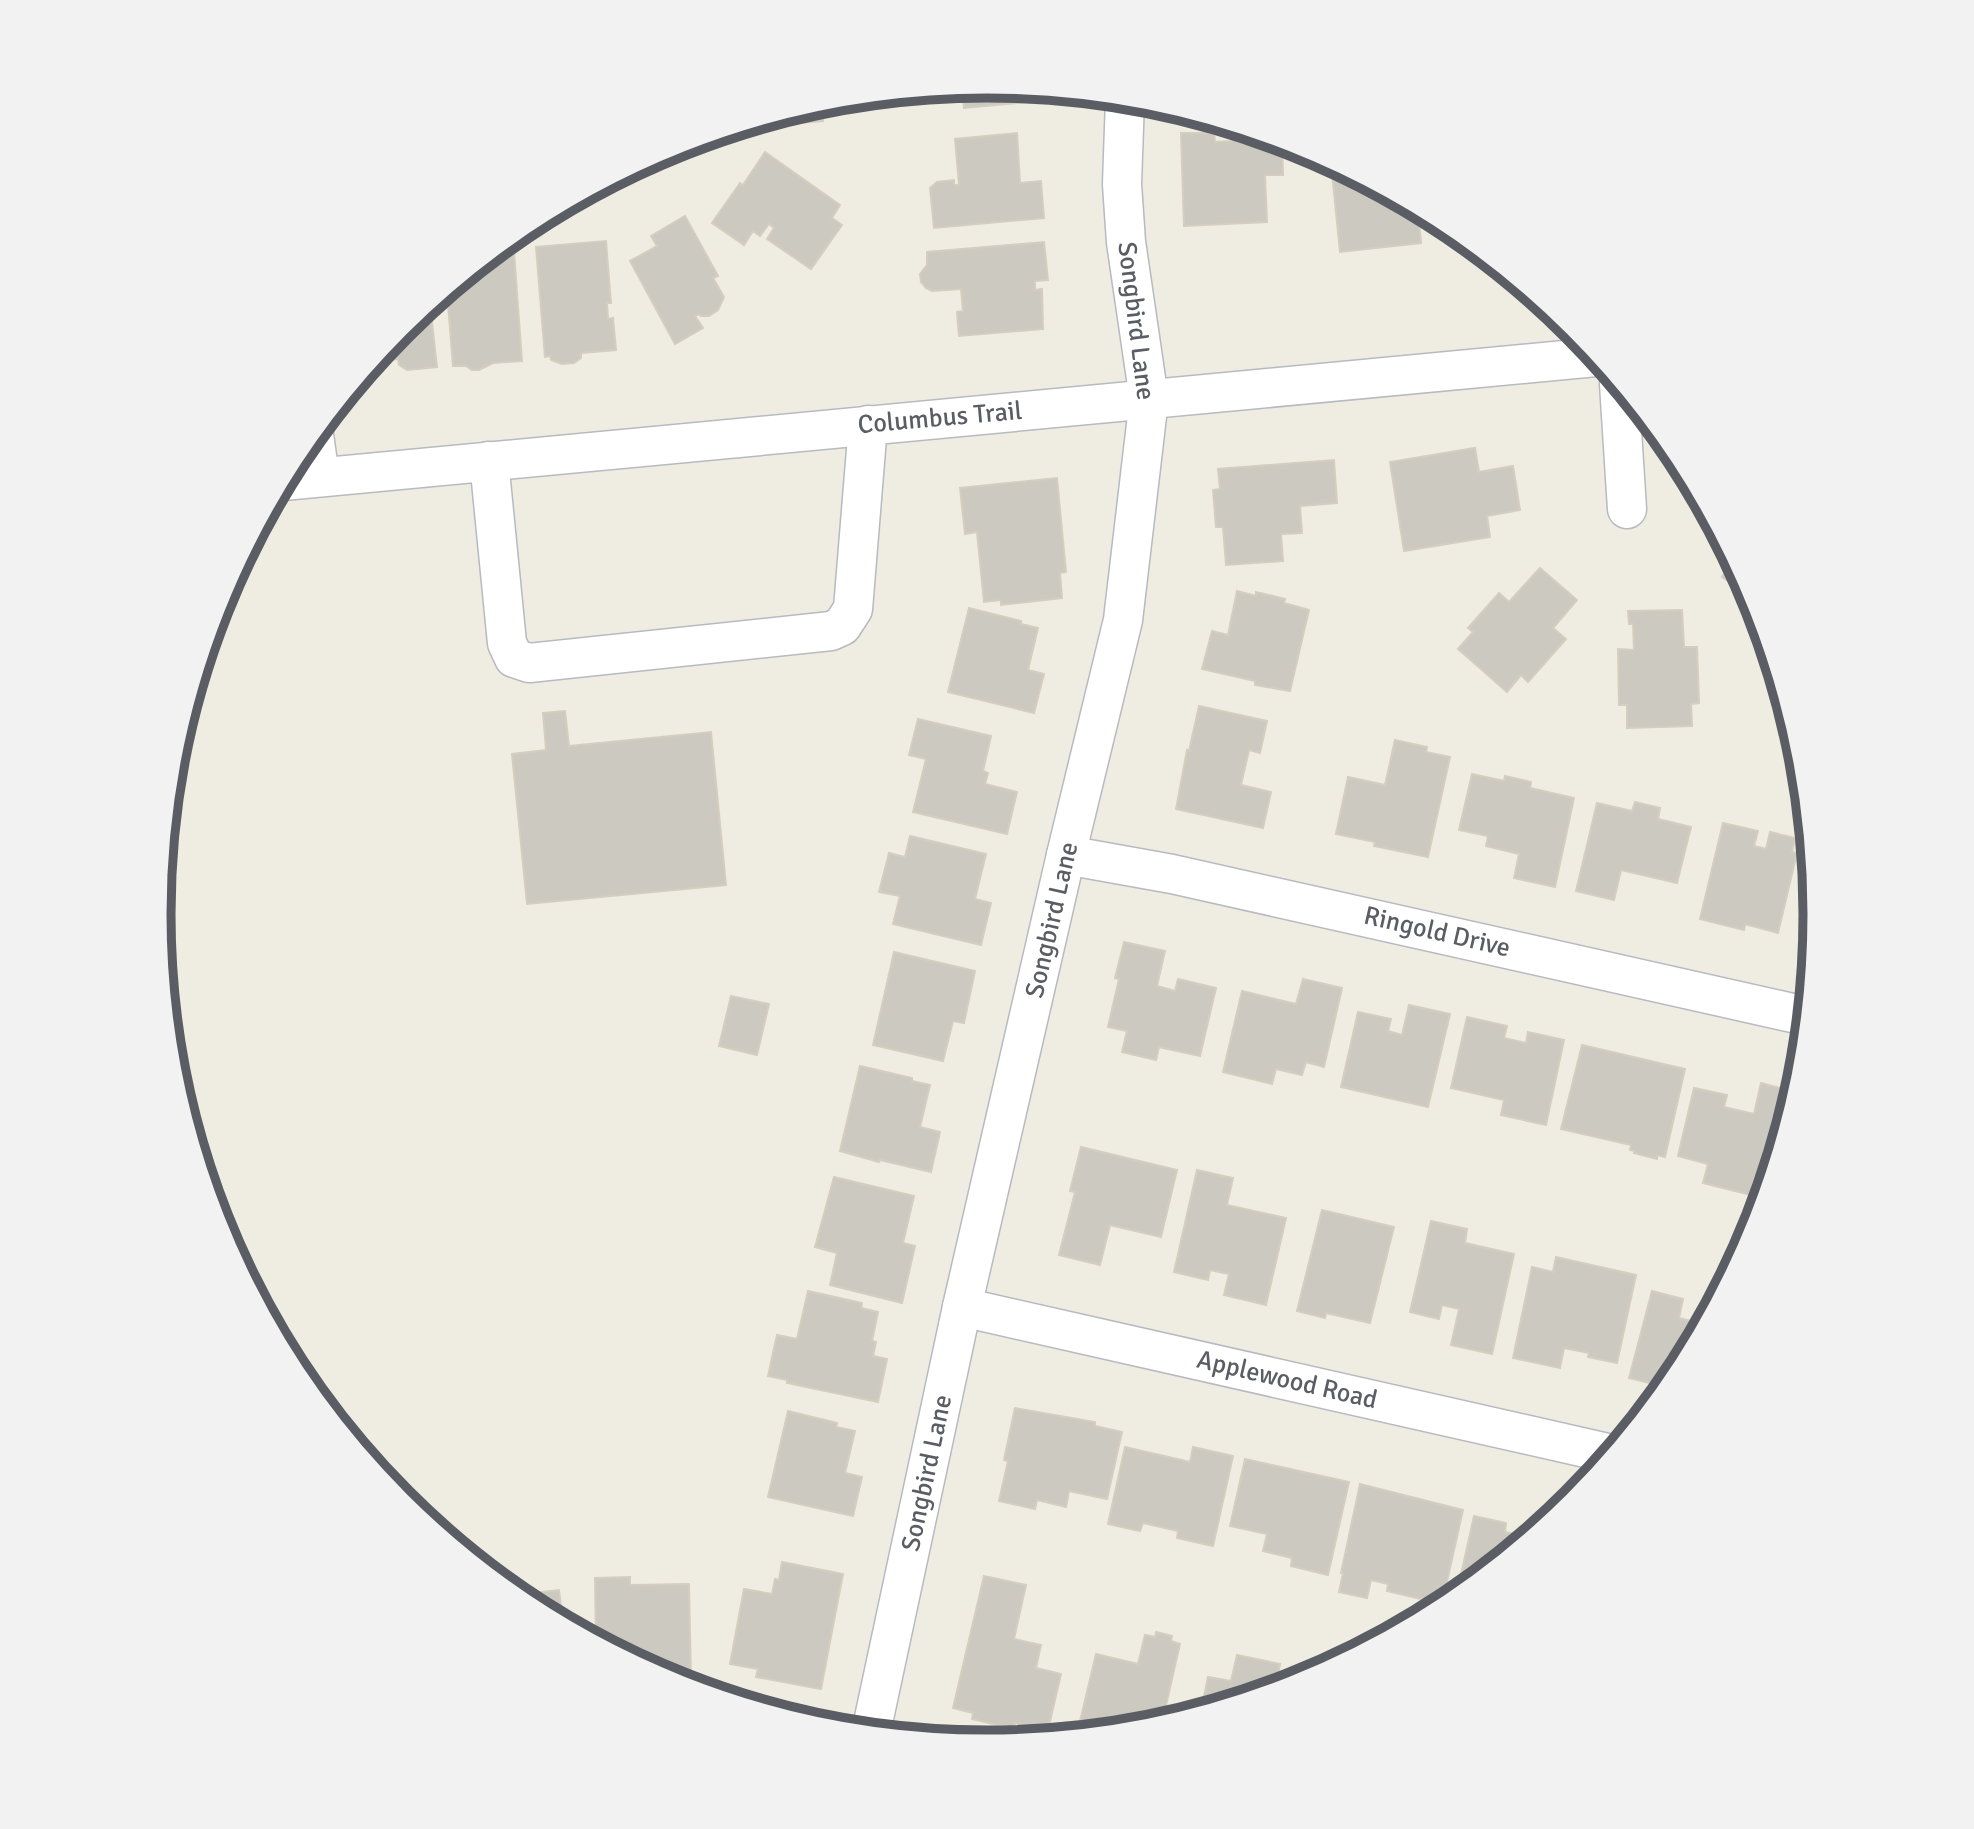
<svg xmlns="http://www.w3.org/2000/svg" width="1974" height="1829" viewBox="0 0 1974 1829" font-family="Signika,sans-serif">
<rect width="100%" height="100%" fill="#efece2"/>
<g fill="#ccc9c1" stroke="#d4cebf" stroke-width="2">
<path d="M 987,86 L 1048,92 L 1049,100 L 964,108 L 962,88 Z"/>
<path d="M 834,101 L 834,109 L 823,110 L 823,121 L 737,128 Z"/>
<path d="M 1250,132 L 1282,142 L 1283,175 L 1265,175 L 1267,222 L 1184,226 L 1181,133 L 1214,133 L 1215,142 L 1231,141 L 1231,133 Z"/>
<path d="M 1017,133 L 1020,183 L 1041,181 L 1044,218 L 934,228 L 930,188 L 937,182 L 954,180 L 954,185 L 959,185 L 955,139 Z"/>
<path d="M 765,152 L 840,205 L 832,218 L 842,225 L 811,269 L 767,239 L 774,228 L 769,224 L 760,236 L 753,231 L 744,245 L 712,223 L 740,183 L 743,185 Z"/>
<path d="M 1326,161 L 1418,210 L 1421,243 L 1340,252 L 1332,173 L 1328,173 Z"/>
<path d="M 685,216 L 718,276 L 713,278 L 724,297 L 718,310 L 709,316 L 701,316 L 699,314 L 695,316 L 703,328 L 675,344 L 630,261 L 657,246 L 651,236 Z"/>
<path d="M 606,241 L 611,303 L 607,303 L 608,319 L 613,318 L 616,350 L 581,353 L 581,358 L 574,363 L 562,364 L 551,360 L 550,356 L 545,357 L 536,247 Z"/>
<path d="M 1044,242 L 1048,280 L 1035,281 L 1035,290 L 1042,289 L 1043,329 L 959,336 L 957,312 L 963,311 L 961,289 L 932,291 L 926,288 L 921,282 L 920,274 L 927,265 L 927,252 Z"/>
<path d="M 514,252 L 522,361 L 493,363 L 479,370 L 472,370 L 466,366 L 453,366 L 447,291 L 493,253 Z"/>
<path d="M 430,305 L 437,367 L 407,370 L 399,365 L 398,359 L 375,361 L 401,328 Z"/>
<path d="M 1475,448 L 1479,472 L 1513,466 L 1520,510 L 1487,516 L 1490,537 L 1404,551 L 1390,462 Z"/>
<path d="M 1334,460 L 1337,503 L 1300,506 L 1302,533 L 1281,534 L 1283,561 L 1226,565 L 1223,527 L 1216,527 L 1213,490 L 1220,489 L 1218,469 Z"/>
<path d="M 1057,478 L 1066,572 L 1060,573 L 1062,598 L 1001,605 L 1001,600 L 984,602 L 977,532 L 965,534 L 960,488 Z"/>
<path d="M 1733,560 L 1752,597 L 1722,577 Z"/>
<path d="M 1540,568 L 1577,600 L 1553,628 L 1566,639 L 1528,682 L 1521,675 L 1507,692 L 1458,649 L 1473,632 L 1468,628 L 1499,593 L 1509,602 Z"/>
<path d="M 1237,591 L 1256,596 L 1256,592 L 1285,599 L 1284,603 L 1309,610 L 1290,691 L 1255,685 L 1255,681 L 1202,669 L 1212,631 L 1228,635 Z"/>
<path d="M 1753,599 L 1760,622 L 1744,612 Z"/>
<path d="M 969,608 L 1021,621 L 1021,624 L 1038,628 L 1028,670 L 1044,674 L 1034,713 L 948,692 Z"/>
<path d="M 1682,610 L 1684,647 L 1697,647 L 1699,703 L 1691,704 L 1692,726 L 1627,728 L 1627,705 L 1619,705 L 1618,649 L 1634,650 L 1633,624 L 1629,624 L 1628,611 Z"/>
<path d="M 1199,706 L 1267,721 L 1260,753 L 1249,750 L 1241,785 L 1271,792 L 1263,828 L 1176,809 L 1187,750 L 1189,751 Z"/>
<path d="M 565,711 L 569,746 L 711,732 L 726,885 L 527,904 L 512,754 L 546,750 L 543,713 Z"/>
<path d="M 918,719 L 991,736 L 983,771 L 988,773 L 985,784 L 1017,792 L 1007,834 L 913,812 L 926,759 L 909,755 Z"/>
<path d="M 1395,740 L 1427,747 L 1426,752 L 1450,757 L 1428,857 L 1374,846 L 1375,842 L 1336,834 L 1348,777 L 1385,785 Z"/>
<path d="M 1472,774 L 1504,781 L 1505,776 L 1531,782 L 1530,788 L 1574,798 L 1555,887 L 1514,878 L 1519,854 L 1486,846 L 1488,836 L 1459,830 Z"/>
<path d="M 1635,802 L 1660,808 L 1658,819 L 1691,827 L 1677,883 L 1621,870 L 1614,900 L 1576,891 L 1597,803 L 1632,811 Z"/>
<path d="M 1723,823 L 1758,831 L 1754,846 L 1766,849 L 1770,832 L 1795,838 L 1792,852 L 1797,853 L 1778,933 L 1745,924 L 1744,930 L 1700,919 Z"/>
<path d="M 910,836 L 986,854 L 975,899 L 991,903 L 981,945 L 893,924 L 900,896 L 879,892 L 889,853 L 905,857 Z"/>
<path d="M 1124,942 L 1165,951 L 1157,986 L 1175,991 L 1178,979 L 1216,988 L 1200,1056 L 1159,1047 L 1156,1060 L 1122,1052 L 1127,1031 L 1108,1027 L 1119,979 L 1115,978 Z"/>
<path d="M 894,952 L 975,971 L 964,1023 L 953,1021 L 943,1061 L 873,1045 Z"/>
<path d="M 1303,979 L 1342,988 L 1324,1067 L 1306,1062 L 1302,1075 L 1276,1069 L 1272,1084 L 1223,1072 L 1242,991 L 1296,1004 Z"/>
<path d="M 731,996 L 769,1004 L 757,1055 L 719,1046 Z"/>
<path d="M 1409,1005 L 1450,1014 L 1428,1107 L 1341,1087 L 1358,1012 L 1391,1019 L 1388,1031 L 1402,1035 Z"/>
<path d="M 1467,1017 L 1507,1026 L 1504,1038 L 1526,1043 L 1528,1032 L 1564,1040 L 1546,1125 L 1501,1115 L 1504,1100 L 1451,1088 Z"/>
<path d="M 1582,1045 L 1685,1069 L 1665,1157 L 1657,1155 L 1657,1159 L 1634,1153 L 1635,1151 L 1630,1150 L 1631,1145 L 1561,1129 Z"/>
<path d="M 860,1066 L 912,1078 L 912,1081 L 930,1085 L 920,1127 L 940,1132 L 931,1172 L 880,1160 L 879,1162 L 840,1151 Z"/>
<path d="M 1761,1083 L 1795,1092 L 1769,1178 L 1755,1175 L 1751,1195 L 1703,1183 L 1708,1164 L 1678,1156 L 1694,1088 L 1727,1095 L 1724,1107 L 1754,1114 Z"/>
<path d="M 1081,1147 L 1177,1170 L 1161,1237 L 1110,1225 L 1100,1265 L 1059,1255 L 1075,1192 L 1070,1191 Z"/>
<path d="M 1197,1170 L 1233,1178 L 1227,1205 L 1286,1218 L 1266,1305 L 1224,1295 L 1229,1274 L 1210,1270 L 1208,1280 L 1174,1272 Z"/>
<path d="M 834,1177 L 914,1196 L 903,1243 L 915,1246 L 902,1303 L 830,1285 L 837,1253 L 815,1247 Z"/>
<path d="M 1322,1210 L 1394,1227 L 1370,1323 L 1326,1313 L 1325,1318 L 1297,1311 Z"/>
<path d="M 1431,1221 L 1467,1229 L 1465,1243 L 1514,1254 L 1492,1354 L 1451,1345 L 1459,1309 L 1442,1305 L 1439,1319 L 1410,1312 Z"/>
<path d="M 1556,1257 L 1636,1275 L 1617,1363 L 1588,1357 L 1589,1353 L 1564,1348 L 1560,1368 L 1513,1358 L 1532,1267 L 1553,1272 Z"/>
<path d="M 808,1291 L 862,1303 L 861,1308 L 878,1312 L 872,1341 L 876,1342 L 873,1356 L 887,1359 L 878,1402 L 787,1383 L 787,1380 L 768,1376 L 777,1335 L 797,1339 Z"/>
<path d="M 1652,1291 L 1683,1299 L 1679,1318 L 1703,1324 L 1676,1375 L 1661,1373 L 1658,1385 L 1629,1378 Z"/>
<path d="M 1015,1408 L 1095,1422 L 1095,1426 L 1122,1432 L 1107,1499 L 1069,1491 L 1066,1507 L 1037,1500 L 1035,1509 L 999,1501 L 1008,1461 L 1004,1460 Z"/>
<path d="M 788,1411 L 837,1423 L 836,1427 L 855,1431 L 845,1473 L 862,1477 L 853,1516 L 768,1497 Z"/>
<path d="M 1125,1447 L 1190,1462 L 1193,1447 L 1233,1456 L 1213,1546 L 1177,1538 L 1178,1531 L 1143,1523 L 1140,1531 L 1108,1524 Z"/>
<path d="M 1245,1459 L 1349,1482 L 1328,1575 L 1291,1566 L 1292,1558 L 1263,1551 L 1267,1534 L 1230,1526 Z"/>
<path d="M 1360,1484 L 1463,1510 L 1442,1604 L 1387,1591 L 1388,1584 L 1371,1580 L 1367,1598 L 1339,1592 L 1343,1573 L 1341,1573 Z"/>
<path d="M 1474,1516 L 1506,1523 L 1505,1532 L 1528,1537 L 1456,1597 Z"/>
<path d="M 782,1562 L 843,1574 L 821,1689 L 756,1677 L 758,1669 L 730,1664 L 744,1589 L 772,1594 L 775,1579 L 779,1580 Z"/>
<path d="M 984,1576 L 1026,1585 L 1014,1639 L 1041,1645 L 1036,1668 L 1061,1674 L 1048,1730 L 1015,1723 L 1014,1729 L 972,1719 L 973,1713 L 953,1708 Z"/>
<path d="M 630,1577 L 630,1585 L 689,1584 L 691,1679 L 668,1679 L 648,1669 L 648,1661 L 636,1661 L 635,1657 L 626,1657 L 596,1641 L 595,1578 Z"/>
<path d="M 559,1590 L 563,1623 L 526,1603 L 516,1595 Z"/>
<path d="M 1156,1632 L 1172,1636 L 1171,1641 L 1180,1644 L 1162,1723 L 1148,1727 L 1077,1734 L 1096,1654 L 1138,1664 L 1145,1635 L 1155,1637 Z"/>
<path d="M 1237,1655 L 1280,1664 L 1275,1689 L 1201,1711 L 1208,1677 L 1231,1681 Z"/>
</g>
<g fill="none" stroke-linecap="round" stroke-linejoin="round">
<defs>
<g id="minor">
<path d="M 1619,384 L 1627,509"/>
<path d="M 314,435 L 320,477"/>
<path d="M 489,461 L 507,643 L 514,658 L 529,663 L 831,631 L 842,626 L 853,609 L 868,425"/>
<path d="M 283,481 L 1596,357"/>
<path d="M 1066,855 L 1172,874 L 1806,1016"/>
<path d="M 962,1307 L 1612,1454"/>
<path d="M 871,1732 L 962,1307 L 1066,855 L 1123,620 L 1149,399 L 1126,242 L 1122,184 L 1125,99"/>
</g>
</defs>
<use href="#minor" stroke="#b7bac0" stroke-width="41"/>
<use href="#minor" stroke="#fff" stroke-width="38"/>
</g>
<g text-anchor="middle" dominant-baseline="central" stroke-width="6" stroke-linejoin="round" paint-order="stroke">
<g font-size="26" fill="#5a5e64" stroke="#fff">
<text transform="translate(1136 321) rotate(83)">Songbird Lane</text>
<text transform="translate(940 418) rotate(-5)">Columbus Trail</text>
<text transform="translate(1052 920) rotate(-77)">Songbird Lane</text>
<text transform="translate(1437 932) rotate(13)">Ringold Drive</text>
<text transform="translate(1287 1380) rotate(13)">Applewood Road</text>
<text transform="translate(927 1473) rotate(-78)">Songbird Lane</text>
</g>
</g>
<path d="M0 0H1974V1829H0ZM171 914a816 816 0 1 1 1632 0a816 816 0 1 1-1632 0Z" fill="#f2f2f3" fill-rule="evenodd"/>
<path fill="none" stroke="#5a5e64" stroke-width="9" d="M171 914a816 816 0 1 1 1632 0a816 816 0 1 1-1632 0Z"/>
</svg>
